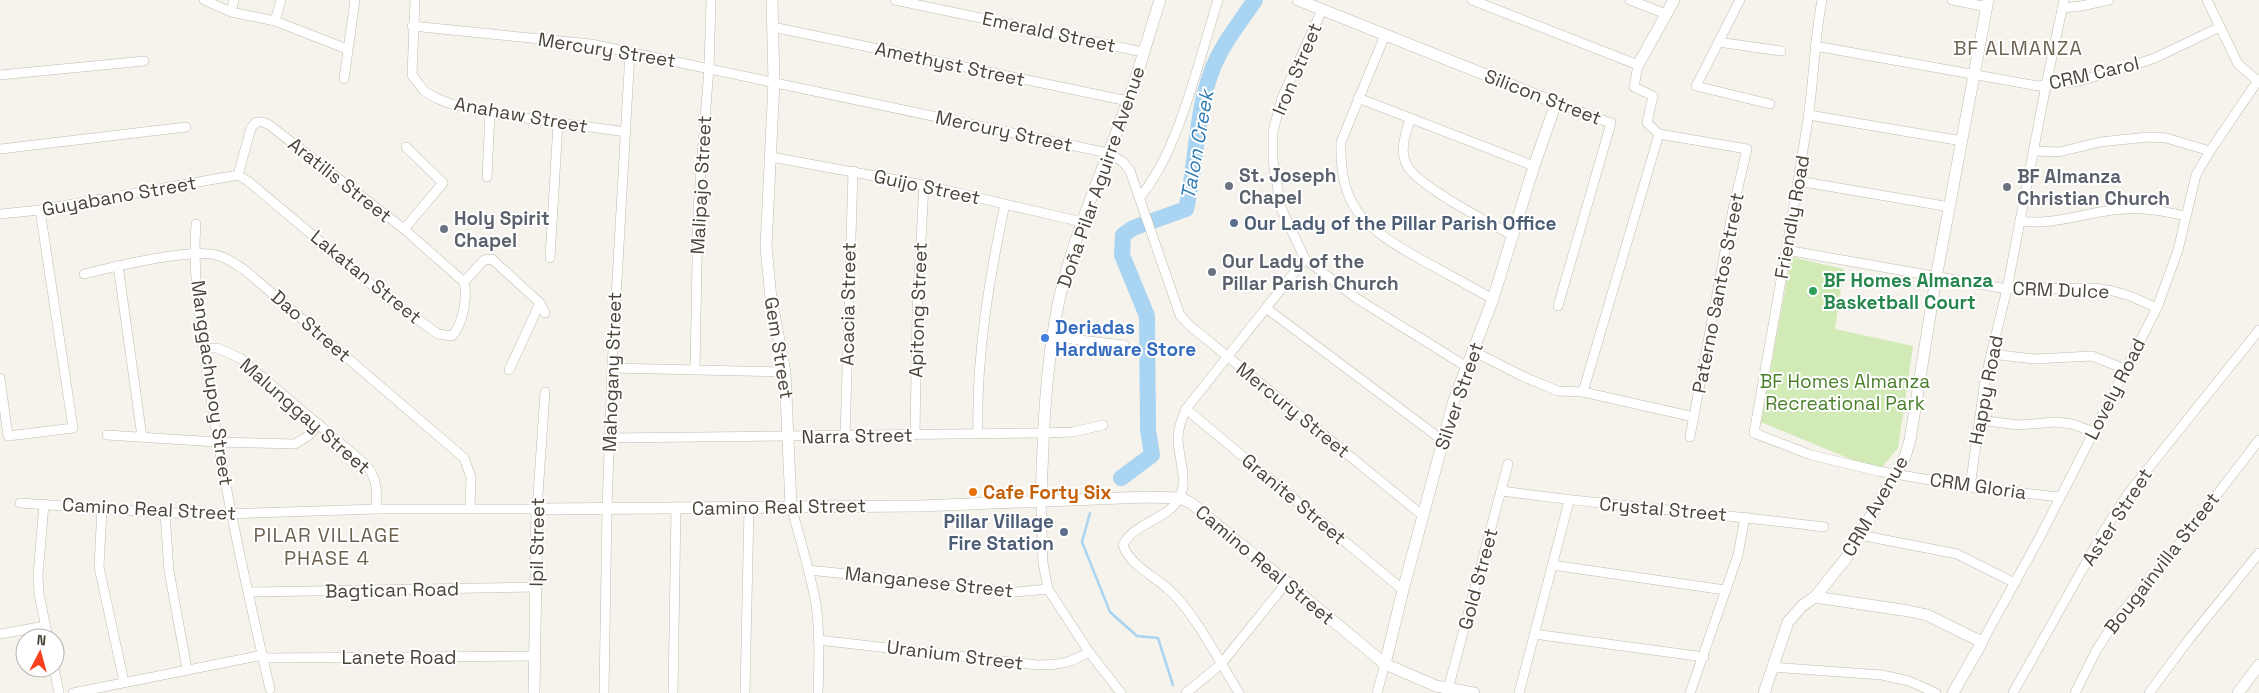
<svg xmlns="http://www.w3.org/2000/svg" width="2259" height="693" viewBox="0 0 2259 693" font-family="'Space Grotesk',sans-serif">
<rect width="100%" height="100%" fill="#f6f3ec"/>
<path fill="#d2eab5" d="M 1791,257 L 1844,269 L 1835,329 L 1913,346 L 1898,448 L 1879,471 L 1761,422 Z"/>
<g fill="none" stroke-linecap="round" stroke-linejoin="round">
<path stroke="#a9d4f2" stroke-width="2.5" d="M 1090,513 L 1082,542 L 1110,612 L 1137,636 L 1158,638 L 1173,685"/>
<path stroke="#a9d4f2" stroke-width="16" d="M 1121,478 L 1152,455 L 1148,430 L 1147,316 L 1122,255 L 1123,235 L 1133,228 L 1186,209 C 1197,164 1195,116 1211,73 C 1221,45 1239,24 1255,0"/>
<defs>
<g id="minor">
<path d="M 204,0 L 231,12 L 275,21 L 347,49"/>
<path d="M 415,0 L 412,75 L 424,91 L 436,98 L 451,104 L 490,113 L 626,132"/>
<path d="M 895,0 L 1143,52"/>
<path d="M 1472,0 L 1638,65 L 1634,87 L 1653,96 L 1647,123 L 1659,134 L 1747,149 L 1733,209 L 1690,437"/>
<path d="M 1630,0 L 1666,14"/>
<path d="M 1740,0 L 1696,86 L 1770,104"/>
<path d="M 1822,0 C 1814,41 1814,83 1807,125 C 1791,228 1772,330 1754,433 L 1811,455 L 1878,471 L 1970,487 L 2059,497"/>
<path d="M 1952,0 L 1987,7"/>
<path d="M 2207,0 L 2238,64 L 2258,81"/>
<path d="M 2062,8 L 2081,6 L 2109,0"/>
<path d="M 1322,10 L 1282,98 L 1273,131 L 1273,161 L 1281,208 L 1305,259 L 1356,298 L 1467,367"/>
<path d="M 231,12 L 234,0"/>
<path d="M 275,21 L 281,0"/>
<path d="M 412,26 L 591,44 L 1108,153 L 1123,162 L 1130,171 L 1180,315 L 1189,325 L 1422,515"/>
<path d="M 773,27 L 1128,101"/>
<path d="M 1385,35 L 1341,142 C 1339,210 1367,229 1422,260 C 1446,273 1469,286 1493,299"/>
<path d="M 1718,42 L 1781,51"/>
<path d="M 1815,46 L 2038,86 L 2079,81 L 2131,66 L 2155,58 L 2220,27"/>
<path d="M 0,75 L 144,61"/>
<path d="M 344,79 L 355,0"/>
<path d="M 1358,98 L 1534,166"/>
<path d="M 1556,103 L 1611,123 L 1558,306"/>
<path d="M 1809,115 L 1962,141"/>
<path d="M 1410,119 C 1406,134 1398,151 1408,167 C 1419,186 1492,225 1514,236"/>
<path d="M 0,149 L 186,127"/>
<path d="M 2034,151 L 2059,152 L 2100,142 L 2148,137 L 2166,138 L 2210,151"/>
<path d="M 771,157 L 924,185 L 1082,222"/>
<path d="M 238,175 L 248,181 L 379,291 L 438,334 L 452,336 C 463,324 468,296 464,282"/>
<path d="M 238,175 L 251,128 L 256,122 L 262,122 L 268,124 L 404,229 L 464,282"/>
<path d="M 487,177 L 490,113"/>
<path d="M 1798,181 L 1950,207"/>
<path d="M 1140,197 C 1179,151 1199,59 1218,0"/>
<path d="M 0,214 L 40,210 L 238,175"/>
<path d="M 2020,221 C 2048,225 2073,217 2100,212 C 2130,206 2156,209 2185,216"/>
<path d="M 196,224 C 192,275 201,328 208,379 C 223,483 246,586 270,689"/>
<path d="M 404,229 L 443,183 L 406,147"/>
<path d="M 1786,250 L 2007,289 L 2094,288 L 2113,291 L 2130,296 L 2157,308"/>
<path d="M 550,258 L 558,123"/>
<path d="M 118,265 L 142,437"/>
<path d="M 84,274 C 113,267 189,248 216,255 C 227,257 237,265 246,271 L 464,458 L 471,477 L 470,508"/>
<path d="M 464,282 L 484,260 L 492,259 L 540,303 L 545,313"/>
<path d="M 1266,308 L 1442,440"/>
<path d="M 1053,337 L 1124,345"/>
<path d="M 204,348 L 217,348 L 240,358 L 366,465 C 378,480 377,491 376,509"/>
<path d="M 1473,351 L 1522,376 L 1558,391 L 1583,392 L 1694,417"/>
<path d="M 1991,354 L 2034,359 L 2092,356 L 2125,369"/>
<path d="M 612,368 L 785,372"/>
<path d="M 509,370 L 540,303"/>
<path d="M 695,370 L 698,209 L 709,68 L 711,0"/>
<path d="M 0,378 L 8,436 L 73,428 L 40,210"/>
<path d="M 1583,392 L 1659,134"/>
<path d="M 1186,409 L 1403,590"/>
<path d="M 1979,420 L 2018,425 L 2056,422 L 2072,424 L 2094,432"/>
<path d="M 978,433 C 976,357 989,279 1005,204"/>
<path d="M 915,434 L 917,312 L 924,185"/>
<path d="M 107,435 L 217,442 L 295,444 L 308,436 L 319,424"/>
<path d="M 845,437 L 853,171"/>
<path d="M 610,438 L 1043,433 L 1073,432 L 1103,425"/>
<path d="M 1970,487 L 1985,380 L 2007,289 L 2046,85 L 2064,0"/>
<path d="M 1502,491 C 1609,506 1717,513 1824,527"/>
<path d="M 1041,501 L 1043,563 L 1048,589 L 1089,652 L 1121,693"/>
<path d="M 20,503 L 165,513 L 225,514 L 376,509 L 537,509 L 545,392"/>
<path d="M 44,504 L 38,575 L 39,594 L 48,638"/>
<path d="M 791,506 C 800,539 810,571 816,604 C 820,633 819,664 818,693"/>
<path d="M 102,508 L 99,567 L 124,682"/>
<path d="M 165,513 L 169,571 L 187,669"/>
<path d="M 1860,535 L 1957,554 L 2015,583"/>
<path d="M 1552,565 L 1725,590"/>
<path d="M 809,570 L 1015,592 L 1048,589"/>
<path d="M 248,592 L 536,587"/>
<path d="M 0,634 L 45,626"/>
<path d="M 1534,634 L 1704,657"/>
<path d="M 818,640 L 1038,665 C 1060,665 1070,663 1089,652"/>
<path d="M 1982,642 L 2040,537 L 2157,308 L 2178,250 L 2196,175 L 2210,151 L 2259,79"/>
<path d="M 263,658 L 534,656"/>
<path d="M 1772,667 L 1882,675 L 1909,681 L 1936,693"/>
<path d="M 54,668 L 59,693"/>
<path d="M 73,693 L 263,655"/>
<path d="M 604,693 L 607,509 L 612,368 L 630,52"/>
<path d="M 673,693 L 676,509"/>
<path d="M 745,693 L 749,508"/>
<path d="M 1186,693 L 1221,664 L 1287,582"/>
<path d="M 1239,693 C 1220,662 1193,610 1167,588 C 1152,575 1129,564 1123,545 C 1134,523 1166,520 1179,499 C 1189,482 1178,457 1178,438 C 1178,428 1182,418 1186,409 L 1305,259"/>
<path d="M 1377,693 L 1385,664"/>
<path d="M 1447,693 L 1508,464"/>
<path d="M 1519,693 L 1569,501"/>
<path d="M 1690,693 L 1738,555 L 1745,517"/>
<path d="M 2013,693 L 2105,529 L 2127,495 L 2259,330"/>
<path d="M 2075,693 L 2096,651 L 2117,618 L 2169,557 L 2259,440"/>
<path d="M 2149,693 L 2190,638 L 2259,553"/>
</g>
<g id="tertiary">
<path d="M 772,0 L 774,82 L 766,247 L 771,298 L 785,372 L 791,506"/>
<path d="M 1298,0 L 1556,103 L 1534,166 L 1493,299 L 1454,400 L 1403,590 L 1385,664"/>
<path d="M 1638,65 L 1674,0"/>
<path d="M 1041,501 C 1043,436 1045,370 1058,305 C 1073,234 1104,169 1128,101 C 1140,68 1149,34 1160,0"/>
<path d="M 1815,597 L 1909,611 L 1927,615 L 1982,642 L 1953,693"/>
<path d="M 534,693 L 537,509 L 920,506 L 1146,497 L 1180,498 L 1191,503 L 1385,664 L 1436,686 L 1474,693"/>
<path d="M 1764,693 L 1788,622 L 1802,606 L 1815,597 L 1847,557 L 1905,457 L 1910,440 L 1936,278 L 1988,0"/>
<path d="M 2238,693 L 2259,665"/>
</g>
</defs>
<use href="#minor" stroke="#c2bbae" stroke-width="10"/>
<use href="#tertiary" stroke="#c2bbae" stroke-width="12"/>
<use href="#minor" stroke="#fff" stroke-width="9"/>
<use href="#tertiary" stroke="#fff" stroke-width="11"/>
</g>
<g fill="#6b7280" stroke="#fff" stroke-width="2">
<circle cx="1229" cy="186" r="5"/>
<circle cx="2007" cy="187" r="5"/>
<circle cx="444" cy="229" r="5"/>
<circle cx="1212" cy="272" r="5"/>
</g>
<g fill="#5c6f8a" stroke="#fff" stroke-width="2">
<circle cx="1234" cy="223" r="5"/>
<circle cx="1064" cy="532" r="5"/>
</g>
<circle fill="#2e9e5b" stroke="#fff" stroke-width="2" cx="1813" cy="291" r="5"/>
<circle fill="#3f7fe0" stroke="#fff" stroke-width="2" cx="1045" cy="338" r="5"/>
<circle fill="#e8710a" stroke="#fff" stroke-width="2" cx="973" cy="492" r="5"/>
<g text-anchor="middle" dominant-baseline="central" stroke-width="4" stroke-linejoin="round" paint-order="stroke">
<g font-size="19" fill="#4b4439" stroke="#fff">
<text transform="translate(1049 32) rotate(12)">Emerald Street</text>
<text transform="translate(607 50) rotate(9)">Mercury Street</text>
<text transform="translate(950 64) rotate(12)">Amethyst Street</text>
<text transform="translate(1297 69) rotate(-67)">Iron Street</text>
<text transform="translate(2094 73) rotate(-13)">CRM Carol</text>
<text transform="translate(1543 97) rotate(21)">Silicon Street</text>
<text transform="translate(521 115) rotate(10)">Anahaw Street</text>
<text transform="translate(1004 131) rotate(12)">Mercury Street</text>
<text transform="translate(1101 177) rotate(-71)">Doña Pilar Aguirre Avenue</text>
<text transform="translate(340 180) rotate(38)">Aratilis Street</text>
<text transform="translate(701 185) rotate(-87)">Malipajo Street</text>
<text transform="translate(927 187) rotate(12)">Guijo Street</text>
<text transform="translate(119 196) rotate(-10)">Guyabano Street</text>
<text transform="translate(1792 217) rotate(-80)">Friendly Road</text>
<text transform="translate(366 277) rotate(39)">Lakatan Street</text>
<text transform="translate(2061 290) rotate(2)">CRM Dulce</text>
<text transform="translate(1718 293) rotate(-79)">Paterno Santos Street</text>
<text transform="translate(848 304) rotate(-89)">Acacia Street</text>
<text transform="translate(918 310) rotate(-88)">Apitong Street</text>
<text transform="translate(311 326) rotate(41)">Dao Street</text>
<text transform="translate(779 348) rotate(81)">Gem Street</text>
<text transform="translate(612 372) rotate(-88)">Mahogany Street</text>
<text transform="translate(212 383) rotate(82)">Manggachupoy Street</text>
<text transform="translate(2115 389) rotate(-63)">Lovely Road</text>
<text transform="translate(1986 390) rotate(-79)">Happy Road</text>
<text transform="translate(1459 396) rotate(-71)">Silver Street</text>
<text transform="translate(1293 410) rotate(39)">Mercury Street</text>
<text transform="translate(305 416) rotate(41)">Malunggay Street</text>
<text transform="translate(857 436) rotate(-1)">Narra Street</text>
<text transform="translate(1978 486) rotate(8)">CRM Gloria</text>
<text transform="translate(1294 499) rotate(40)">Granite Street</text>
<text transform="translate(1875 506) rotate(-60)">CRM Avenue</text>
<text transform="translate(779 507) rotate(-1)">Camino Real Street</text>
<text transform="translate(149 509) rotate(3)">Camino Real Street</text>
<text transform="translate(1663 509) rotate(5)">Crystal Street</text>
<text transform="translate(2117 517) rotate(-57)">Aster Street</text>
<text transform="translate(537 542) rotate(-89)">Ipil Street</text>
<text transform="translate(2162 563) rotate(-52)">Bougainvilla Street</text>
<text transform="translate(1265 565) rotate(40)">Camino Real Street</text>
<text transform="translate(1478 579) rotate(-75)">Gold Street</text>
<text transform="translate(929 582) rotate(6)">Manganese Street</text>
<text transform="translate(392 590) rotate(-1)">Bagtican Road</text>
<text transform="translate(955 655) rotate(7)">Uranium Street</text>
<text x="399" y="657">Lanete Road</text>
</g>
<g font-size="19" font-weight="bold" fill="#5b616d" stroke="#fff" text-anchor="start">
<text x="1239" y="175">St. Joseph<tspan x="1239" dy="22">Chapel</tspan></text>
<text x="2017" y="176">BF Almanza<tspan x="2017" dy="22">Christian Church</tspan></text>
<text x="454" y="218">Holy Spirit<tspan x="454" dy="22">Chapel</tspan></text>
<text x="1222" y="261">Our Lady of the<tspan x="1222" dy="22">Pillar Parish Church</tspan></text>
</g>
<g font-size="19" font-weight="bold" fill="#4e5e75" stroke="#fff" text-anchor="start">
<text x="1244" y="223">Our Lady of the Pillar Parish Office</text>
<text x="1054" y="521" text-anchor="end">Pillar Village<tspan x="1054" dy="22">Fire Station</tspan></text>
</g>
<g font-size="19" font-weight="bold" fill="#27864d" stroke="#fff" text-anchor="start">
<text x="1823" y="280">BF Homes Almanza<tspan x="1823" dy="22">Basketball Court</tspan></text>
</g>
<g font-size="19" font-weight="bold" fill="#366cbe" stroke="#fff" text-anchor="start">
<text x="1055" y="327">Deriadas<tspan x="1055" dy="22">Hardware Store</tspan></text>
</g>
<g font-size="19" fill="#4a7f2a" stroke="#fff">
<text x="1845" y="381">BF Homes Almanza<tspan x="1845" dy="22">Recreational Park</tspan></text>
</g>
<g font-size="19" font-weight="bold" fill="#c56008" stroke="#fff" text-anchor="start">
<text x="983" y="492">Cafe Forty Six</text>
</g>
<g font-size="20" letter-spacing="1" fill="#6e6250" stroke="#fff">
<text x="2018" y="48">BF ALMANZA</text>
<text x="327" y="535">PILAR VILLAGE<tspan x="327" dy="23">PHASE 4</tspan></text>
</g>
<g font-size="20" font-style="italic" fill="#2e7ab2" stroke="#fff">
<text transform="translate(1197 145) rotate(-80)">Talon Creek</text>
</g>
</g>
<g transform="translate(40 653) rotate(6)"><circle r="24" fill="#ffffff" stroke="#b7b4b0"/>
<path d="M0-4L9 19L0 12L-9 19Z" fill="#fc3f1d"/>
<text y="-8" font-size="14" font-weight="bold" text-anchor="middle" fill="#4b4439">N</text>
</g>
</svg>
